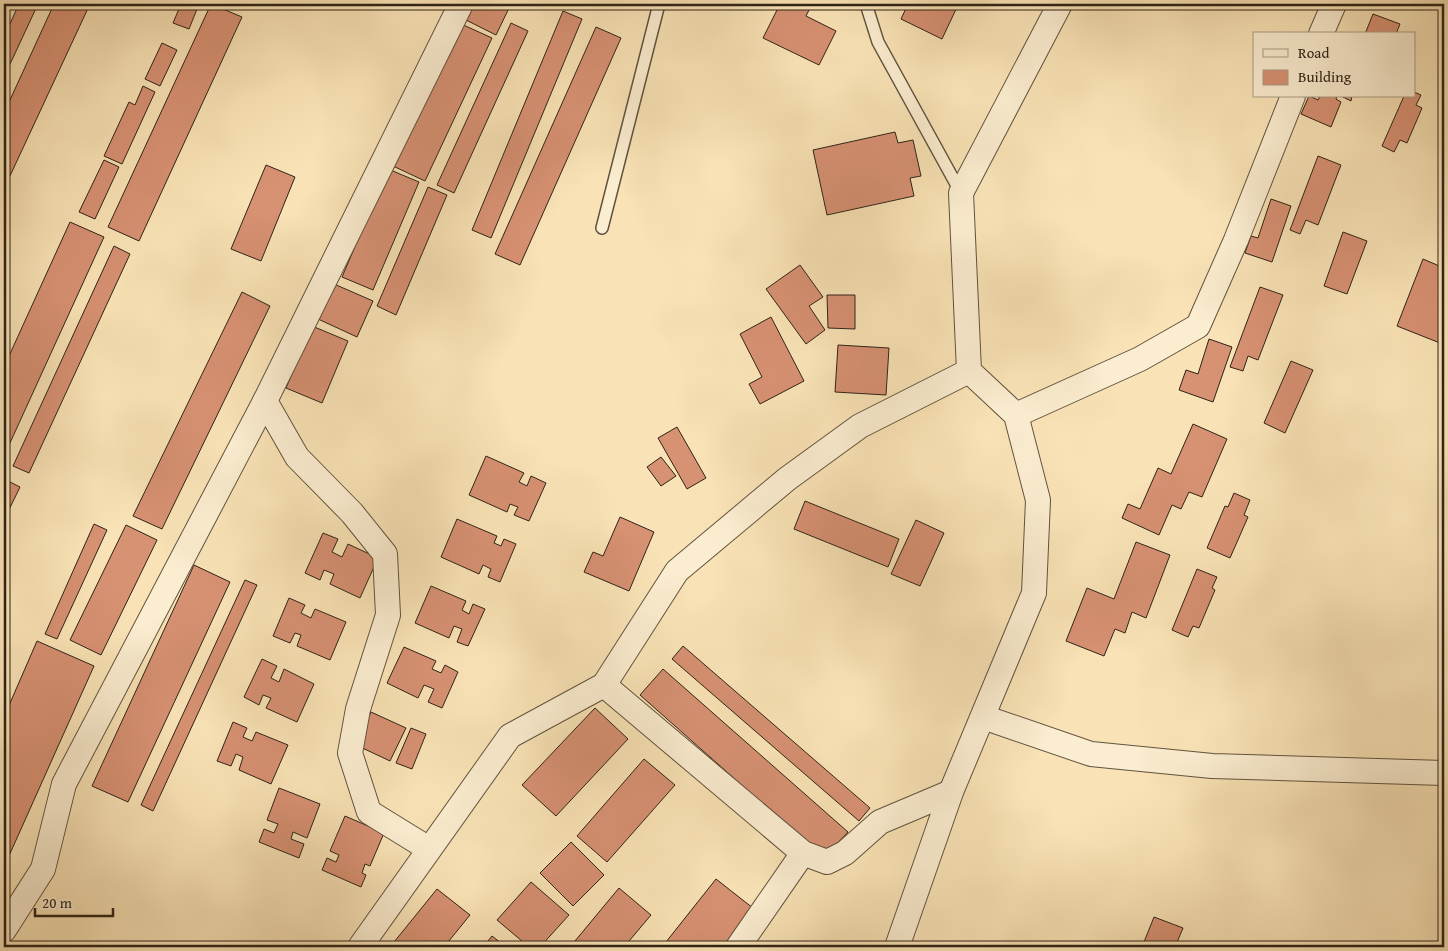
<svg xmlns="http://www.w3.org/2000/svg" width="1448" height="951" viewBox="0 0 1448 951" font-family="'Gentium Book Plus',serif">
<rect width="100%" height="100%" fill="#f9e3b6"/>
<filter id="stains"><feTurbulence type="fractalNoise" baseFrequency=".004" numOctaves="4"/><feColorMatrix values="0 0 0 0 .2 0 0 0 0 .09 0 0 0 0 .02 0 0 0 .5 -.17"/></filter>
<radialGradient id="worn" r=".72"><stop offset=".6" stop-color="#630" stop-opacity="0"/><stop offset="1" stop-color="#630" stop-opacity=".3"/></radialGradient>
<g fill="#d79173" stroke="#2e2316">
<path d="M 19,4 L 38,4 L 4,77 L 4,37 Z"/>
<path d="M 54,4 L 90,4 L 9,178 L 4,176 L 4,113 Z"/>
<path d="M 181,4 L 199,4 L 189,29 L 173,23 Z"/>
<path d="M 211,4 L 242,17 L 139,241 L 108,227 Z"/>
<path d="M 467,4 L 511,4 L 496,35 L 460,17 Z"/>
<path d="M 780,4 L 812,4 L 806,16 L 836,31 L 819,65 L 763,38 Z"/>
<path d="M 908,4 L 955,4 L 958,5 L 942,39 L 901,19 Z"/>
<path d="M 563,11 L 582,19 L 491,238 L 472,230 Z"/>
<path d="M 1373,14 L 1400,24 L 1396,34 L 1365,34 Z"/>
<path d="M 459,23 L 492,38 L 425,181 L 393,166 Z"/>
<path d="M 511,23 L 528,31 L 454,193 L 437,185 Z"/>
<path d="M 596,27 L 621,38 L 520,265 L 495,254 Z"/>
<path d="M 162,43 L 177,50 L 160,86 L 145,79 Z"/>
<path d="M 143,86 L 155,92 L 122,164 L 104,156 L 129,102 L 135,105 Z"/>
<path d="M 1414,92 L 1421,95 L 1416,105 L 1422,108 L 1407,143 L 1400,140 L 1394,152 L 1382,146 L 1404,96 L 1414,96 Z"/>
<path d="M 1309,96 L 1318,100 L 1320,96 L 1337,96 L 1336,99 L 1341,102 L 1331,127 L 1301,114 Z"/>
<path d="M 1341,96 L 1352,96 L 1351,101 Z"/>
<path d="M 895,132 L 898,143 L 913,140 L 921,176 L 910,178 L 914,196 L 827,215 L 813,150 Z"/>
<path d="M 1318,156 L 1341,165 L 1318,225 L 1306,220 L 1300,234 L 1290,230 Z"/>
<path d="M 104,160 L 119,167 L 95,219 L 79,212 Z"/>
<path d="M 266,165 L 295,177 L 261,261 L 231,249 Z"/>
<path d="M 388,169 L 419,182 L 373,290 L 342,277 Z"/>
<path d="M 428,187 L 447,195 L 396,315 L 377,306 Z"/>
<path d="M 1271,199 L 1291,206 L 1272,262 L 1245,253 L 1251,236 L 1258,238 Z"/>
<path d="M 70,222 L 104,237 L 4,456 L 4,367 Z"/>
<path d="M 1343,232 L 1367,241 L 1347,294 L 1324,286 Z"/>
<path d="M 114,246 L 130,254 L 29,473 L 13,466 Z"/>
<path d="M 1423,259 L 1444,268 L 1444,334 L 1440,343 L 1397,326 Z"/>
<path d="M 800,265 L 823,297 L 809,306 L 825,330 L 806,344 L 766,289 Z"/>
<path d="M 334,284 L 373,301 L 357,337 L 318,319 Z"/>
<path d="M 1260,287 L 1283,295 L 1258,360 L 1248,356 L 1243,371 L 1230,367 Z"/>
<path d="M 242,292 L 270,306 L 162,529 L 133,516 Z"/>
<path d="M 827,295 L 855,295 L 855,329 L 828,328 Z"/>
<path d="M 771,317 L 804,381 L 760,404 L 749,384 L 762,377 L 740,334 Z"/>
<path d="M 312,326 L 348,341 L 322,403 L 286,388 Z"/>
<path d="M 1209,339 L 1232,347 L 1213,402 L 1179,390 L 1186,370 L 1198,374 Z"/>
<path d="M 838,345 L 889,348 L 886,395 L 835,392 Z"/>
<path d="M 1291,361 L 1313,370 L 1285,433 L 1264,423 Z"/>
<path d="M 1193,424 L 1227,439 L 1202,497 L 1189,492 L 1181,509 L 1172,505 L 1159,535 L 1122,518 L 1128,504 L 1140,509 L 1158,468 L 1171,474 Z"/>
<path d="M 677,427 L 706,478 L 687,489 L 658,438 Z"/>
<path d="M 486,456 L 524,473 L 519,482 L 527,486 L 531,476 L 546,483 L 529,521 L 514,515 L 518,507 L 510,504 L 507,512 L 469,495 Z"/>
<path d="M 661,457 L 676,476 L 661,486 L 647,467 Z"/>
<path d="M 4,479 L 20,487 L 4,520 Z"/>
<path d="M 1234,493 L 1250,500 L 1244,515 L 1248,517 L 1230,558 L 1207,548 L 1225,506 L 1228,507 Z"/>
<path d="M 805,501 L 899,539 L 888,567 L 794,529 Z"/>
<path d="M 620,517 L 654,532 L 629,591 L 584,572 L 593,552 L 603,556 Z"/>
<path d="M 457,519 L 497,536 L 494,543 L 501,546 L 504,539 L 516,544 L 500,582 L 488,577 L 491,569 L 483,565 L 479,574 L 441,557 Z"/>
<path d="M 916,520 L 944,533 L 920,586 L 891,574 Z"/>
<path d="M 94,524 L 107,530 L 57,639 L 45,634 Z"/>
<path d="M 126,525 L 157,540 L 101,655 L 70,640 Z"/>
<path d="M 323,533 L 338,539 L 332,552 L 342,557 L 348,544 L 378,558 L 360,598 L 330,584 L 334,574 L 324,570 L 320,580 L 305,573 Z"/>
<path d="M 1136,542 L 1170,555 L 1146,618 L 1132,612 L 1125,633 L 1115,629 L 1104,656 L 1066,641 L 1087,588 L 1114,599 Z"/>
<path d="M 194,565 L 230,582 L 128,802 L 92,786 Z"/>
<path d="M 1197,569 L 1217,577 L 1212,588 L 1215,590 L 1199,628 L 1193,626 L 1188,637 L 1172,630 Z"/>
<path d="M 245,580 L 257,585 L 153,811 L 141,805 Z"/>
<path d="M 431,586 L 466,601 L 462,610 L 469,614 L 473,604 L 485,609 L 468,646 L 457,642 L 462,629 L 454,626 L 449,638 L 415,623 Z"/>
<path d="M 289,598 L 305,605 L 301,613 L 311,618 L 315,609 L 346,622 L 330,660 L 297,646 L 301,635 L 295,633 L 290,643 L 273,636 Z"/>
<path d="M 37,641 L 94,666 L 4,867 L 4,717 Z"/>
<path d="M 683,646 L 870,808 L 859,821 L 672,659 Z"/>
<path d="M 404,647 L 436,661 L 432,669 L 441,673 L 445,665 L 458,672 L 442,708 L 428,702 L 434,689 L 424,685 L 418,698 L 387,683 Z"/>
<path d="M 262,659 L 277,666 L 271,678 L 279,682 L 284,669 L 314,684 L 297,722 L 266,708 L 271,698 L 263,695 L 259,705 L 244,697 Z"/>
<path d="M 663,669 L 848,832 L 824,858 L 640,695 Z"/>
<path d="M 595,708 L 628,739 L 556,816 L 522,785 Z"/>
<path d="M 371,712 L 406,728 L 390,761 L 356,745 Z"/>
<path d="M 233,722 L 247,728 L 243,737 L 252,741 L 256,732 L 288,745 L 271,784 L 239,770 L 243,757 L 236,754 L 231,766 L 217,761 Z"/>
<path d="M 411,728 L 426,734 L 412,769 L 396,763 Z"/>
<path d="M 644,759 L 675,785 L 607,862 L 577,836 Z"/>
<path d="M 279,788 L 320,804 L 307,838 L 293,832 L 291,839 L 304,844 L 299,858 L 259,842 L 264,829 L 274,833 L 278,824 L 267,820 Z"/>
<path d="M 345,816 L 384,833 L 370,866 L 365,864 L 362,873 L 366,875 L 361,887 L 322,870 L 327,858 L 336,862 L 339,855 L 330,851 Z"/>
<path d="M 571,842 L 604,875 L 573,906 L 540,873 Z"/>
<path d="M 716,879 L 758,912 L 729,947 L 662,947 Z"/>
<path d="M 531,882 L 569,915 L 540,947 L 529,947 L 497,920 Z"/>
<path d="M 619,888 L 651,915 L 624,947 L 570,947 Z"/>
<path d="M 437,889 L 470,915 L 444,947 L 390,947 Z"/>
<path d="M 1154,917 L 1183,928 L 1175,947 L 1142,947 Z"/>
<path d="M 492,936 L 506,947 L 483,947 Z"/>
</g>
<g fill="none" stroke-linecap="round" stroke-linejoin="round">
<defs>
<g id="service">
<path d="M 866,4 L 878,42 L 961,193"/>
<path d="M 602,228 L 659,4"/>
</g>
<g id="minor">
<path d="M 1321,34 L 1334,4"/>
<path d="M 265,401 L 297,457 L 352,513 L 385,554 L 388,615 L 358,709 L 350,753 L 369,812 L 429,849"/>
<path d="M 1016,415 L 1140,359 L 1198,326 L 1236,240 L 1293,96"/>
<path d="M 604,685 L 803,853 L 827,862 L 845,853 L 880,822 L 951,792"/>
<path d="M 983,717 L 1091,754 L 1212,766 L 1444,773"/>
<path d="M 4,930 L 43,869 L 64,784 L 265,401 L 461,4"/>
<path d="M 360,947 L 510,736 L 604,685 L 677,571 L 787,479 L 860,426 L 969,371"/>
<path d="M 738,947 L 803,853"/>
<path d="M 897,947 L 951,792 L 1034,593 L 1038,500 L 1016,415 L 969,371 L 961,193 L 1060,4"/>
</g>
</defs>
<use href="#service" stroke="#61533e" stroke-width="14"/>
<use href="#minor" stroke="#61533e" stroke-width="26"/>
<use href="#service" stroke="#fbedd0" stroke-width="11"/>
<use href="#minor" stroke="#fbedd0" stroke-width="24"/>
</g>
<rect width="1448" height="951" fill="none" stroke="#f9e3b6" stroke-width="20"/>
<rect x="5" y="5" width="1438" height="941" fill="none" stroke="#2e2316" stroke-width="2.5"/>
<rect x="10" y="10" width="1428" height="931" fill="none" stroke="#2e2316"/>
<rect x="1253" y="32" width="162" height="65" fill="#fbedd0" stroke="#a99c86"/>
<rect x="1263" y="49" width="25" height="8" fill="#fbedd0" stroke="#a99c86"/>
<text x="1298" y="58" font-size="15" fill="#2e2316">Road</text>
<rect x="1263" y="70" width="25" height="15" fill="#d79173" stroke="#a99c86"/>
<text x="1298" y="82" font-size="15" fill="#2e2316">Building</text>
<path d="M35 908v8h78v-8" fill="none" stroke="#2e2316" stroke-width="2.5"/>
<text x="42" y="908" font-size="15" fill="#2e2316" stroke="#fbedd0" stroke-width="4" paint-order="stroke">20 m</text>
<rect width="100%" height="100%" filter="url(#stains)"/>
<rect width="100%" height="100%" fill="url(#worn)"/>
</svg>
